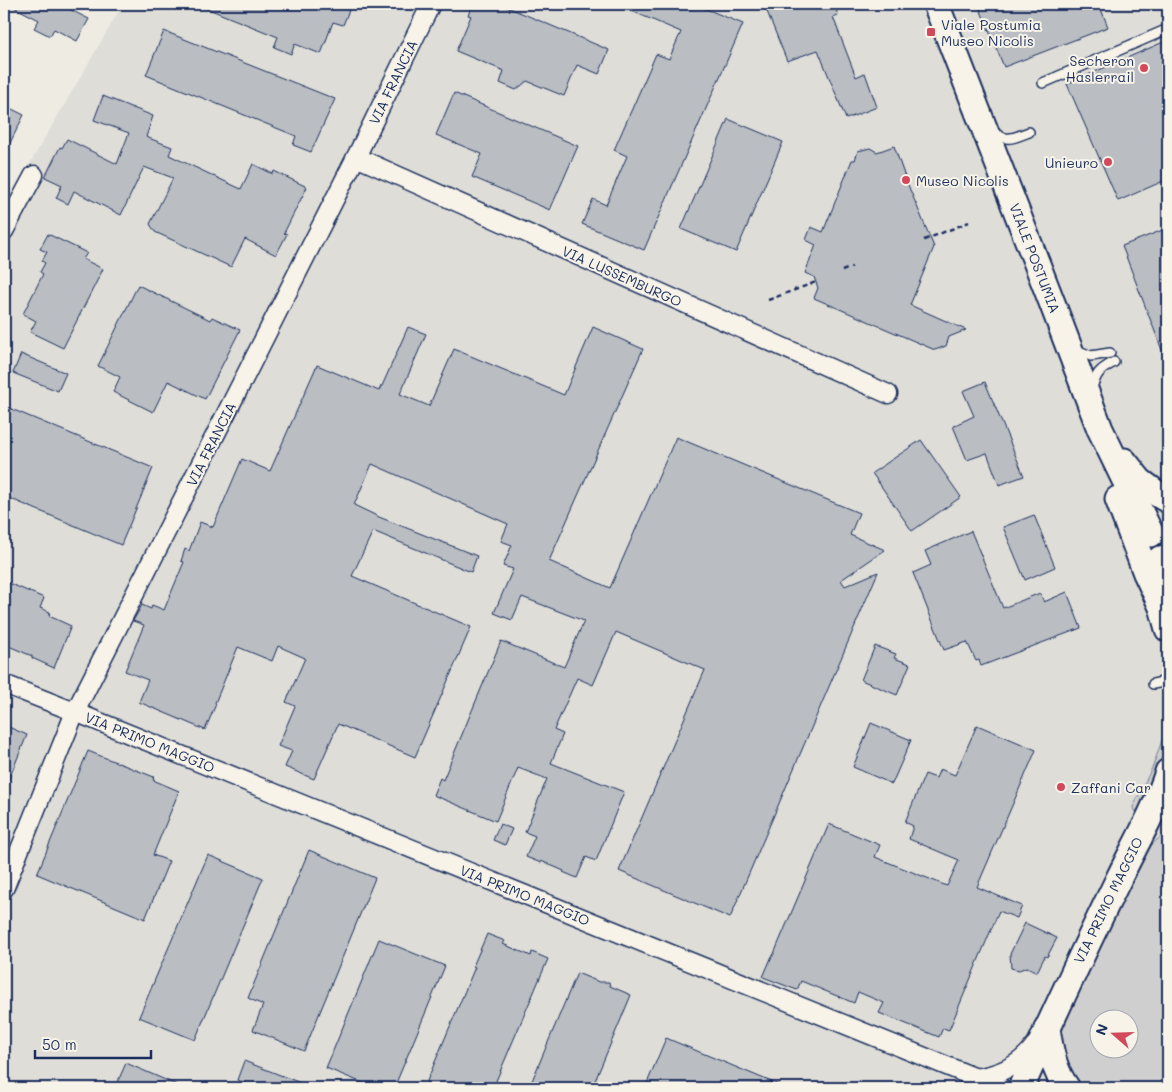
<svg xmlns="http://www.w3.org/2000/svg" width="1172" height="1092" viewBox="0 0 1172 1092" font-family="Mali,sans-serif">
<rect width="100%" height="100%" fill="#eeebe2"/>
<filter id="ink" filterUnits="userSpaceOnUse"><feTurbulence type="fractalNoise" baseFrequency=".02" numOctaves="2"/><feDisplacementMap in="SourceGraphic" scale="10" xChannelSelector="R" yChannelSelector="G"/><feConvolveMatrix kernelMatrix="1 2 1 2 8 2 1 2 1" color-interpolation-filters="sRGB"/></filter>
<g filter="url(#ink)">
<path fill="#deddd8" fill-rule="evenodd" d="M 123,4 L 1168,4 L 1168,1088 L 4,1088 L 4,208 ZM 1100,1020 L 1130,1020 L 1130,1050 L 1100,1050 Z"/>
<g fill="#cfcfcf" stroke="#757f96" fill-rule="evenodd">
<path d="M 1165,707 L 1168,707 L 1168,736 L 1163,755 L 1137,811 L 1134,811 L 1133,807 L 1153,766 L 1161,743 L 1165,729 Z"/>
<path d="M 1168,832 L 1168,1088 L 1075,1088 L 1068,1077 L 1061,1039 L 1064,1023 L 1142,857 C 1149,846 1157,839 1168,832 ZM 1100,1020 L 1130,1020 L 1130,1050 L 1100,1050 Z"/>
</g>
<g fill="#babdc2" stroke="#1b2f5e">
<path d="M 8,4 L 74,4 L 71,10 L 89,19 L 77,41 L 54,29 L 50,36 L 34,28 L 39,20 Z"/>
<path d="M 196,4 L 341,4 L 340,6 L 349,10 L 343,25 L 333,22 L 321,54 L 295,44 L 291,54 L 274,47 L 278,37 Z"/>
<path d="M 473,4 L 500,4 L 609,50 L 599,74 L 577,65 L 564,96 L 527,81 L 516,90 L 500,83 L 504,71 L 456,51 L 471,16 L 468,15 Z"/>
<path d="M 615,4 L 694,4 L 743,24 L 644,250 L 582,224 L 593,199 L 606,205 L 627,156 L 614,150 L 656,54 L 669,59 L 681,32 Z"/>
<path d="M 764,4 L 834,4 L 838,15 L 833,17 L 856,77 L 865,73 L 877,107 L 846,119 L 818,50 L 787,61 Z"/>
<path d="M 978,4 L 1099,4 L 1108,27 L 1004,67 Z"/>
<path d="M 164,31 L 335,99 L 311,152 L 293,145 L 296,136 L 146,75 Z"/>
<path d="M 1168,40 L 1168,179 L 1118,201 L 1067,84 Z"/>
<path d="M 454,93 L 578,146 L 550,210 L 472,177 L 482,154 L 436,135 Z"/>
<path d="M 103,96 L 153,116 L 146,137 L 172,147 L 169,155 L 241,189 L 253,164 L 273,174 L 274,171 L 307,187 L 284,233 L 287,234 L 276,255 L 245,239 L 231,267 L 155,232 L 150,224 L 173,178 L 144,167 L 121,215 L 74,191 L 68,204 L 56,198 L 62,185 L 45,177 L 60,147 L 62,148 L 67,139 L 117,164 L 129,133 L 94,120 Z"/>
<path d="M 4,105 L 24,115 L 4,155 Z"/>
<path d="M 728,119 L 783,142 L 736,252 L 681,229 Z"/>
<path d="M 894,146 L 906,180 L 934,247 L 910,305 L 966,330 L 949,337 L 946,346 L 935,350 L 814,298 L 818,288 L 814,277 L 805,273 L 816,245 L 806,240 L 811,227 L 823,232 L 852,160 L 855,160 L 858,151 L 870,148 L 877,152 Z"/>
<path d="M 1168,228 L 1168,363 L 1167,363 L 1122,246 Z"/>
<path d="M 48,234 L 87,253 L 83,259 L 103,269 L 63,348 L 30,332 L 36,321 L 23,314 L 43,274 L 40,272 L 45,263 L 42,261 L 47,252 L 40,249 Z"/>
<path d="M 138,285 L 210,320 L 212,317 L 240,330 L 205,399 L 168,381 L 153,412 L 113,392 L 120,377 L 98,366 Z"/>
<path d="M 408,327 L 426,334 L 400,394 L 429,406 L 454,349 L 564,395 L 593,327 L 643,349 L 549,561 L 610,588 L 676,437 L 859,513 L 850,535 L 885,550 L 841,580 L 845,586 L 878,572 L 730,918 L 619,871 L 705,670 L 616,632 L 593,685 L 577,678 L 554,730 L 563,734 L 551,763 L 624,792 L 596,861 L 586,857 L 577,878 L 563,872 L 564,871 L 541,861 L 541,863 L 526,857 L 535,836 L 525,832 L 547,779 L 518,768 L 496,821 L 433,795 L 440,778 L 443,780 L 501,641 L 564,667 L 584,621 L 522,597 L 512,620 L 494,613 L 513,569 L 503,566 L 512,545 L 501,541 L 508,524 L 372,464 L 354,505 L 379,517 L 477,556 L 471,572 L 373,531 L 352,576 L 471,627 L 415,757 L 338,724 L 314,779 L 285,767 L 292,751 L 278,746 L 295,706 L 286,702 L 305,658 L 278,646 L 272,661 L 238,647 L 215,703 L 216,704 L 205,730 L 139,702 L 148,680 L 125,671 L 144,625 L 133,621 L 142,605 L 151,609 L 152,605 L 164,610 L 184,562 L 181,561 L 185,549 L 189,551 L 200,522 L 213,527 L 242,459 L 270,471 L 317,365 L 379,391 L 381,386 L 382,386 Z"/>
<path d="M 21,354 L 66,373 L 58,391 L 13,373 Z"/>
<path d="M 985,382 L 1024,476 L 999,485 L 987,453 L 967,460 L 953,426 L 974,416 L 963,391 Z"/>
<path d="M 9,408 L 153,468 L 121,545 L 4,496 L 4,421 Z"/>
<path d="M 921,440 L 961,497 L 912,531 L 872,473 Z"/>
<path d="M 1034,515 L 1055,567 L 1025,580 L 1003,527 Z"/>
<path d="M 971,531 L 1003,608 L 1040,593 L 1044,602 L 1067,592 L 1081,628 L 981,666 L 979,660 L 976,661 L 967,642 L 944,650 L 913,573 L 931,565 L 925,551 Z"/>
<path d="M 4,581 L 44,598 L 40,608 L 50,612 L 49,616 L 71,626 L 54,668 L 32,658 L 32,656 L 4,644 Z"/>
<path d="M 875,646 L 896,654 L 894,658 L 910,664 L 897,695 L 861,680 Z"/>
<path d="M 871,723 L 911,740 L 892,784 L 853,767 Z"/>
<path d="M 4,725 L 27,735 L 4,791 Z"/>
<path d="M 977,725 L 1036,750 L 977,887 L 1022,906 L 1017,918 L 999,911 L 949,1030 L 943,1028 L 939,1037 L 879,1013 L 884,1003 L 858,992 L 854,1003 L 801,981 L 797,990 L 763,977 L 772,956 L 773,956 L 829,824 L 880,845 L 875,857 L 947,886 L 959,860 L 909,839 L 913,826 L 905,822 L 925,774 L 936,778 L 940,769 L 955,775 Z"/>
<path d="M 88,751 L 154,777 L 153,780 L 179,791 L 153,855 L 169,861 L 145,919 L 37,874 Z"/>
<path d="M 500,824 L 512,829 L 505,845 L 493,840 Z"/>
<path d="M 309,850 L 375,878 L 304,1051 L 253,1030 L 263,1005 L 248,998 Z"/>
<path d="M 208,855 L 263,878 L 195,1040 L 139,1017 Z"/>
<path d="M 1025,923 L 1057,938 L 1047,957 L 1045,956 L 1037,972 L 1027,967 L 1019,970 L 1011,968 L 1010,954 Z"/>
<path d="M 487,934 L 505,941 L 503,944 L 531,956 L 532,952 L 548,959 L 493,1088 L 424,1088 L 475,967 L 473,966 Z"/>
<path d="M 379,939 L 445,966 L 394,1088 L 375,1088 L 326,1068 Z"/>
<path d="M 577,973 L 599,982 L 609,982 L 610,986 L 631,995 L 624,1012 L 592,1088 L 529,1088 Z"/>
<path d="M 666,1038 L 786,1088 L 645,1088 Z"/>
<path d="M 244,1061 L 311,1087 L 311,1088 L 259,1088 L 237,1080 Z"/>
<path d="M 126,1063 L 184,1088 L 115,1088 Z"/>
</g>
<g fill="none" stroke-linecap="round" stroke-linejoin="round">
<defs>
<g id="service">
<path d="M 1043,83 L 1168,29"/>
<path d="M 992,131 C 1008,143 1012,138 1029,132"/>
<path d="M 1074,349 L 1091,356 L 1110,353"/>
<path d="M 1091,390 C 1097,373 1098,371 1114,362"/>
<path d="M 1153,684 L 1168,681"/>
</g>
<g id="minor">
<path d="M 356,157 L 888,394"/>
<path d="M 4,231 L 34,175"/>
<path d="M 4,684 L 75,712 L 1001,1088"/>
<path d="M 4,889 L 75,712 L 356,157 L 431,4"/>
<path d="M 974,1078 C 998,1075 1021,1065 1035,1045"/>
</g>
<g id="secondary">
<path d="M 936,4 L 1051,300 L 1100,429 L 1151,534"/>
<path d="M 1124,461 L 1140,481 L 1159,495 L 1168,500"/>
<path d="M 1118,499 L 1146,573 L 1162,607"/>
<path d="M 1160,559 L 1161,597 L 1162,607 L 1168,629"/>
<path d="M 1047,1028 C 1050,1049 1054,1071 1067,1088"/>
<path d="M 1021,1088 C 1052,1017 1085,948 1119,878 C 1136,843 1156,809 1168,772"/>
</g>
</defs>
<use href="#service" stroke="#1b2f5e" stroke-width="12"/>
<use href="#minor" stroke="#1b2f5e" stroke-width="21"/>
<use href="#secondary" stroke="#1b2f5e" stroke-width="29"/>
<g stroke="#1b2f5e" stroke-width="2.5" stroke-dasharray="5 4" stroke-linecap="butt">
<path d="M 924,240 L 969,222"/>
<path d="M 842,271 L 852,267"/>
<path d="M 768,300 L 816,282"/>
</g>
<use href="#service" stroke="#f7f3e8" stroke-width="9"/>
<use href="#minor" stroke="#f7f3e8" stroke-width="18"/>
<use href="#secondary" stroke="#f7f3e8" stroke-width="25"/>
</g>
</g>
<g fill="#d1495b" stroke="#f7f3e8" stroke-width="2">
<rect x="926" y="27" width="10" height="10" rx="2.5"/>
<circle cx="1144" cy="68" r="5"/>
<circle cx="1108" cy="162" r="5"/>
<circle cx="906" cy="180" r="5"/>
<circle cx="1061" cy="787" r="5"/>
</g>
<g text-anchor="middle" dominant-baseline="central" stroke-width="4" stroke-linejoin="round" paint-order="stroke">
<g font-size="14" fill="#1b2f5e" stroke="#f7f3e8" text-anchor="start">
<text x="941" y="24">Viale Postumia<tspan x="941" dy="16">Museo Nicolis</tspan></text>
<text x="1134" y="60" text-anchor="end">Secheron<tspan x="1134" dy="16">Haslerrail</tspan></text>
<text x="1098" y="162" text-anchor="end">Unieuro</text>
<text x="916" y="180">Museo Nicolis</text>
<text x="1071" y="787">Zaffani Car</text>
</g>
<g font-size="14" fill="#1b2f5e" stroke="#f7f3e8">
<text transform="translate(393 82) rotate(-64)">VIA FRANCIA</text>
<text transform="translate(1035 258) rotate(69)">VIALE POSTUMIA</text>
<text transform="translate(622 276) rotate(24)">VIA LUSSEMBURGO</text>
<text transform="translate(211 444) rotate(-63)">VIA FRANCIA</text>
<text transform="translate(150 742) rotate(22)">VIA PRIMO MAGGIO</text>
<text transform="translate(525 895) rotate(22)">VIA PRIMO MAGGIO</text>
<text transform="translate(1108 900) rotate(-64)">VIA PRIMO MAGGIO</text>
</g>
</g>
<rect width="1172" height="1092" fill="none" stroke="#f7f3e8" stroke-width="20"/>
<rect x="10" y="10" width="1152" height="1072" fill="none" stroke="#1b2f5e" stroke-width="2" filter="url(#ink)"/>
<g transform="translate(1114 1034) rotate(290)"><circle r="24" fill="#f7f3e8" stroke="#9fa5b1"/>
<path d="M0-4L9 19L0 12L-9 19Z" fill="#d1495b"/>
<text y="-8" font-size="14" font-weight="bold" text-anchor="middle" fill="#1b2f5e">N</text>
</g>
<path d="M35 1050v8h116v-8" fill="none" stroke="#1b2f5e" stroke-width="2.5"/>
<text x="42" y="1050" font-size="15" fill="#1b2f5e" stroke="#f7f3e8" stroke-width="4" paint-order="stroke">50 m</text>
</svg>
